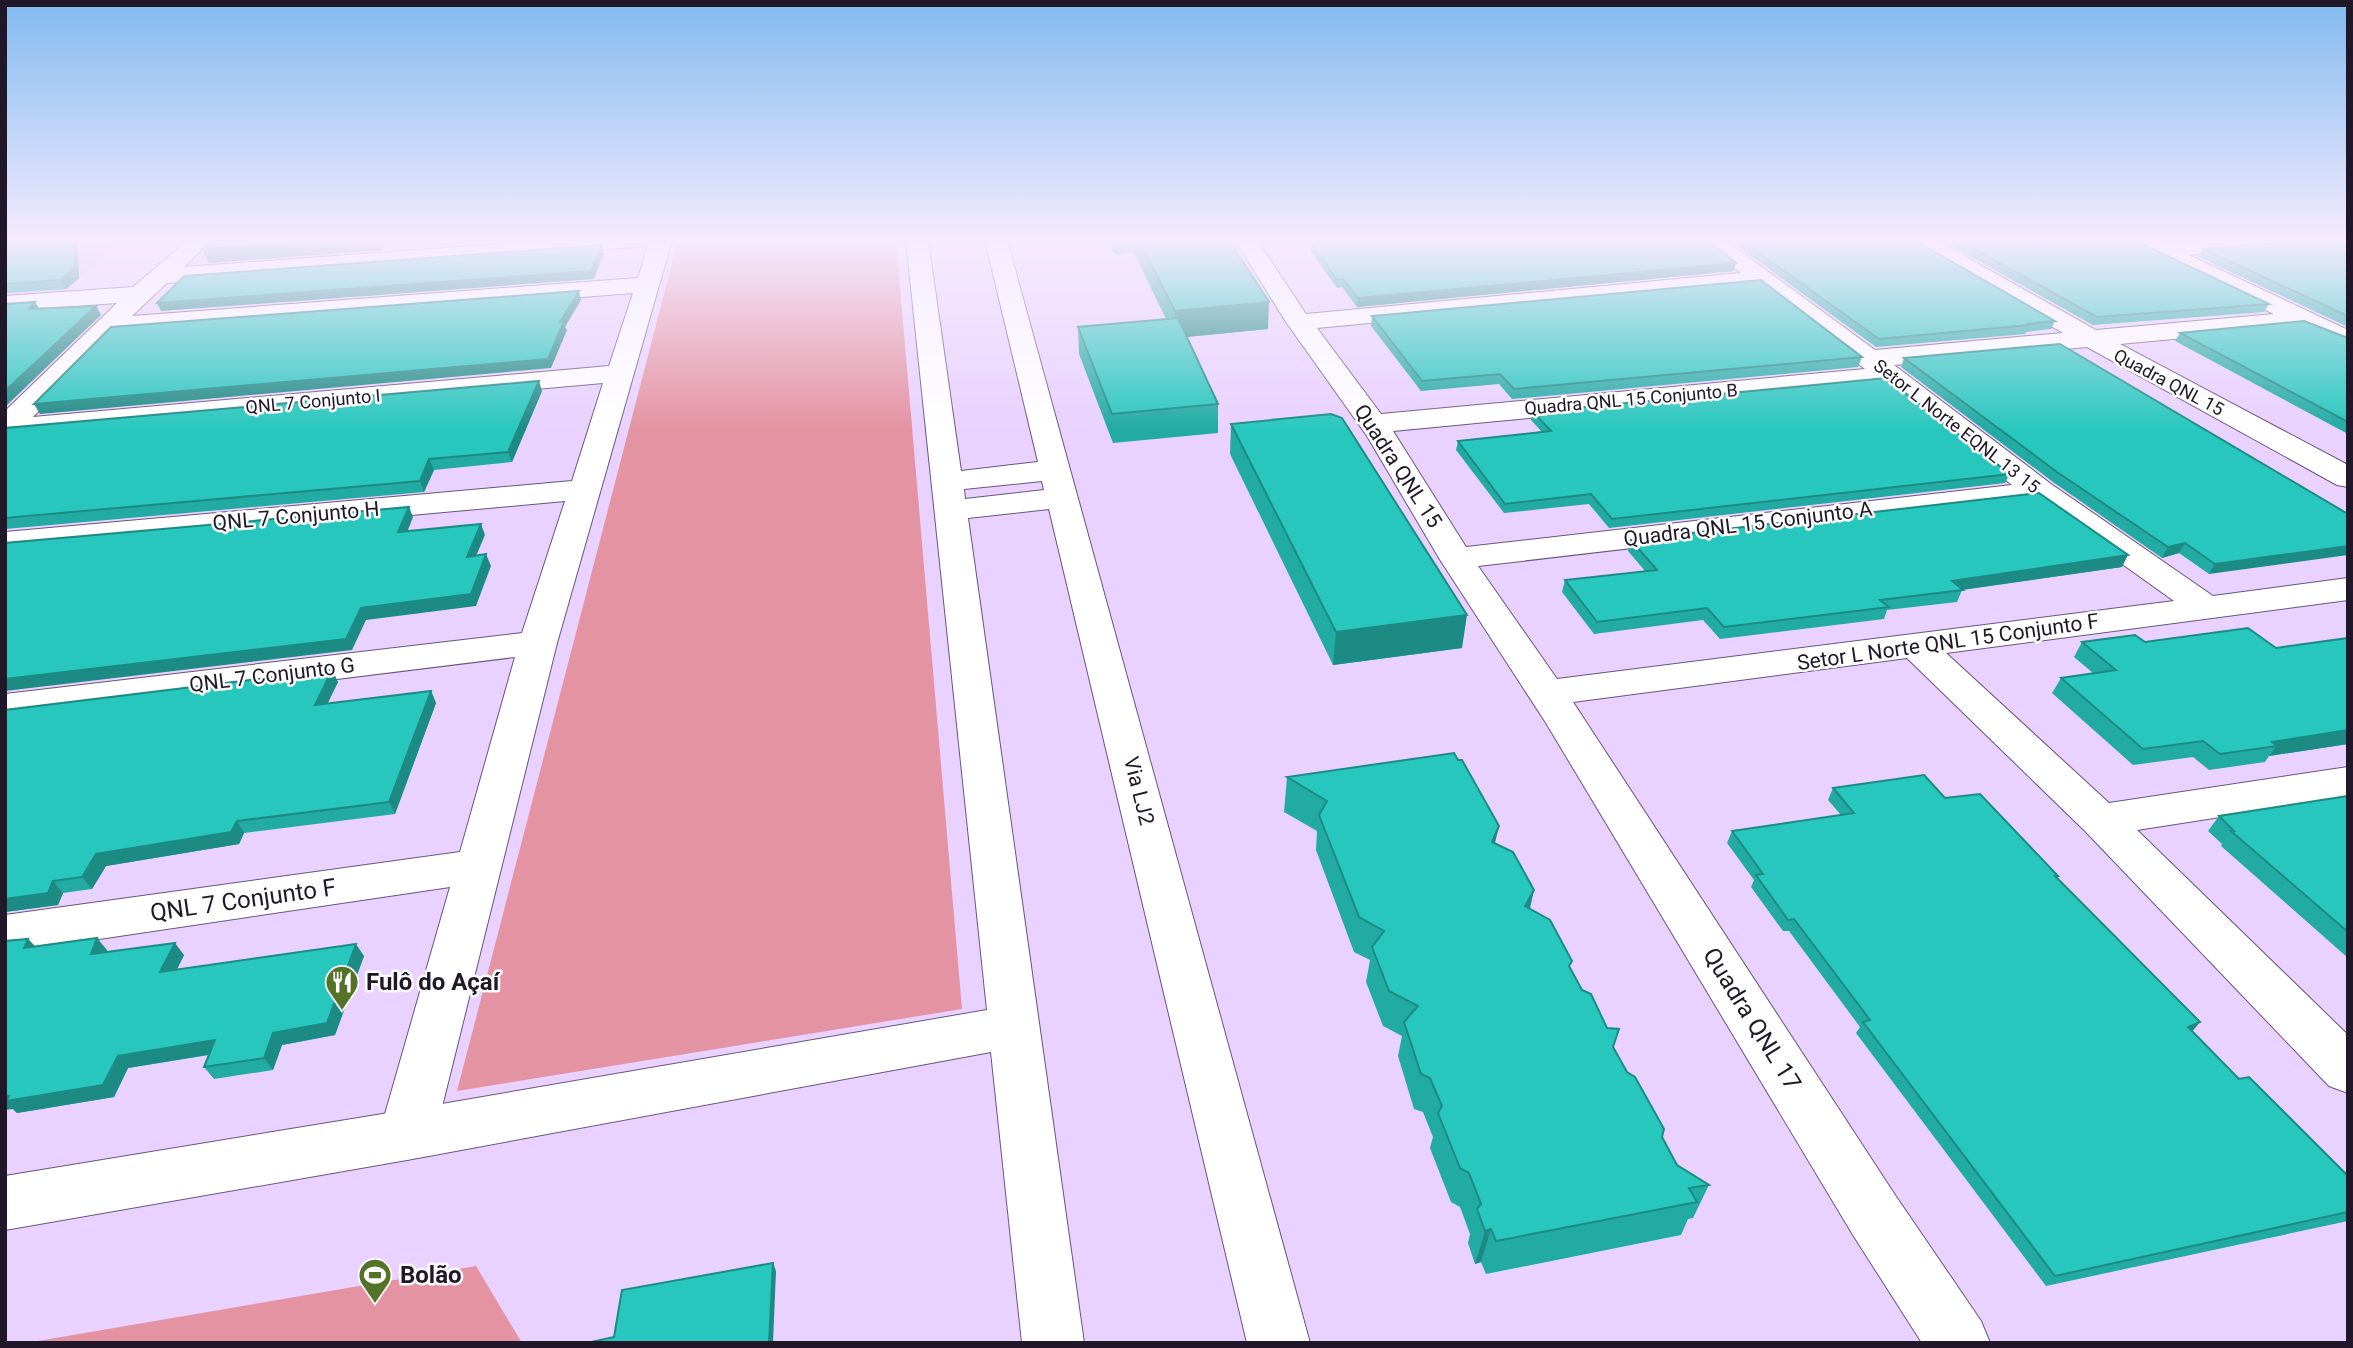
<svg xmlns="http://www.w3.org/2000/svg" width="2353" height="1348" viewBox="0 0 2353 1348" font-family="Roboto,sans-serif">
<rect width="100%" height="100%" fill="#e9d2ff"/>
<g fill="#dfc4f7">
<path d="M 5,240 L 124,240 L 64,292 L 5,296 Z"/>
<path d="M 216,240 L 382,240 L 371,255 L 187,267 Z"/>
</g>
<g fill="#e493a2">
<path d="M 678,240 L 896,240 L 962,1009 L 457,1091 Z"/>
<path d="M 476,1266 L 522,1343 L 26,1343 Z"/>
</g>
<g fill="none" stroke-linecap="round" stroke-linejoin="round">
<defs>
<g id="street">
<path d="M 188,240 L 212,240 L 184,267 L 553,240 L 672,240 L 557,643 L 435,1135 L 427,1153 L 407,1160 L 387,1153 L 379,1135 L 450,887 L 5,953 L 5,915 L 460,852 L 515,657 L 5,720 L 5,694 L 522,633 L 565,501 L 5,552 L 5,532 L 572,481 L 603,383 L 5,437 L 5,411 L 117,303 L 5,311 L 5,296 L 133,287 ZM 648,246 L 638,278 L 132,316 L 167,283 ZM 633,293 L 609,366 L 33,417 L 115,333 Z"/>
<path d="M 1235,240 L 1257,240 L 1306,314 L 1741,273 L 1699,240 L 1725,240 L 1875,350 L 2063,333 L 1912,245 L 1909,240 L 1936,240 L 2096,330 L 2274,314 L 2131,245 L 2128,240 L 2157,240 L 2164,243 L 2202,240 L 2297,240 L 2294,245 L 2286,247 L 2189,255 L 2348,330 L 2348,348 L 2300,327 L 2120,344 L 2348,465 L 2348,487 L 2337,485 L 2087,347 L 1894,365 L 2051,484 L 2213,596 L 2348,578 L 2348,600 L 1946,653 L 2109,803 L 2348,767 L 2348,797 L 2137,830 L 2348,1035 L 2348,1093 L 2329,1086 L 2085,831 L 1907,658 L 1573,702 L 1895,1195 L 1981,1321 L 1990,1343 L 1922,1343 L 1853,1235 L 1546,723 L 1439,558 L 1367,436 L 1286,322 ZM 1759,286 L 1865,369 L 1381,414 L 1317,328 ZM 1884,384 L 2012,485 L 1466,547 L 1393,431 ZM 2034,501 L 2174,601 L 1557,679 L 1478,566 Z"/>
</g>
<path id="secondary" d="M 906,240 L 928,240 L 961,471 L 1038,462 L 985,240 L 1007,240 L 1310,1343 L 1247,1343 L 1049,509 L 968,518 L 1084,1343 L 1022,1343 L 991,1052 L 407,1160 L 5,1230 L 5,1176 L 407,1110 L 987,1010 ZM 1042,481 L 1044,490 L 965,499 L 964,489 Z"/>
</defs>
<use href="#street" stroke="#69557c" stroke-width="2"/>
<use href="#secondary" stroke="#69557c" stroke-width="2"/>
<use href="#street" fill="#fff" fill-rule="evenodd"/>
<use href="#secondary" fill="#fff" fill-rule="evenodd"/>
</g>
<g fill="#22aba3">
<path d="M 5,240 L 78,240 L 79,278 L 66,289 L 5,293 Z"/>
<path d="M 1109,240 L 1229,240 L 1268,329 L 1187,337 L 1218,404 L 1218,433 L 1113,443 L 1079,354 L 1078,327 L 1166,319 L 1134,253 L 1115,255 Z"/>
<path d="M 1729,240 L 1914,240 L 2055,321 L 2051,329 L 2026,332 L 2025,334 L 1876,347 Z"/>
<path d="M 1941,240 L 2134,240 L 2269,304 L 2264,312 L 2093,325 Z"/>
<path d="M 2348,240 L 2348,327 L 2199,257 L 2203,249 L 2291,242 Z"/>
<path d="M 1312,244 L 1734,271 L 1357,307 L 1342,287 L 1337,288 L 1311,252 Z"/>
<path d="M 1372,316 L 1862,357 L 1858,367 L 1512,399 L 1499,384 L 1421,391 L 1371,326 Z"/>
<path d="M 2180,333 L 2348,338 L 2348,434 L 2175,341 Z"/>
<path d="M 1904,358 L 2348,514 L 2209,574 L 2179,553 L 2162,558 L 2053,482 L 1901,367 Z"/>
<path d="M 542,391 L 512,462 L 434,470 L 424,492 L 5,529 L 5,428 Z"/>
<path d="M 1533,412 L 2010,474 L 2005,483 L 1609,528 L 1589,504 L 1504,513 L 1456,450 L 1458,441 L 1542,432 L 1531,420 Z"/>
<path d="M 1231,424 L 1462,648 L 1333,665 L 1230,454 Z"/>
<path d="M 1631,540 L 2122,567 L 1962,590 L 1957,602 L 1887,610 L 1884,619 L 1720,639 L 1703,620 L 1594,634 L 1562,592 L 1565,580 L 1645,571 L 1628,551 Z"/>
<path d="M 2348,638 L 2348,744 L 2269,756 L 2265,762 L 2209,770 L 2193,757 L 2133,765 L 2052,693 L 2061,678 L 2093,673 L 2074,657 L 2082,642 L 2145,642 L 2276,648 Z"/>
<path d="M 332,670 L 338,682 L 327,704 L 431,691 L 436,703 L 395,814 L 244,833 L 239,844 L 106,866 L 92,889 L 63,893 L 58,905 L 5,912 Z"/>
<path d="M 1287,777 L 1495,844 L 1534,890 L 1530,909 L 1570,968 L 1677,1165 L 1709,1185 L 1693,1218 L 1688,1219 L 1681,1235 L 1486,1274 L 1481,1262 L 1475,1264 L 1468,1243 L 1470,1234 L 1460,1207 L 1451,1202 L 1430,1148 L 1433,1137 L 1423,1112 L 1414,1109 L 1398,1056 L 1402,1036 L 1383,1026 L 1366,982 L 1370,960 L 1354,952 L 1316,850 L 1317,831 L 1284,812 Z"/>
<path d="M 1833,788 L 1945,798 L 2058,876 L 2057,878 L 2200,1022 L 2192,1031 L 2239,1079 L 2348,1176 L 2348,1221 L 2046,1286 L 1856,1033 L 1860,1027 L 1789,931 L 1783,931 L 1751,887 L 1754,880 L 1727,843 L 1732,831 L 1841,815 L 1828,800 Z"/>
<path d="M 2348,796 L 2348,958 L 2221,846 L 2222,844 L 2208,831 L 2219,816 Z"/>
<path d="M 28,939 L 35,946 L 107,950 L 106,952 L 184,955 L 177,969 L 364,956 L 335,1035 L 282,1045 L 273,1070 L 214,1079 L 204,1067 L 209,1055 L 128,1068 L 114,1097 L 17,1113 L 13,1109 Z"/>
</g>
<g fill="#1c8b84">
<path d="M 74,240 L 78,240 L 79,278 L 66,289 L 61,280 Z"/>
<path d="M 330,240 L 388,240 L 381,250 L 209,263 L 202,249 Z"/>
<path d="M 602,245 L 604,252 L 594,279 L 161,311 L 157,303 Z"/>
<path d="M 1736,263 L 1734,271 L 1357,307 L 1358,298 Z"/>
<path d="M 579,291 L 581,300 L 565,327 L 567,330 L 551,368 L 40,414 L 34,404 L 560,322 Z"/>
<path d="M 35,302 L 41,311 L 29,309 Z"/>
<path d="M 1269,302 L 1268,329 L 1175,338 L 1175,311 Z"/>
<path d="M 96,306 L 101,315 L 5,407 L 5,391 Z"/>
<path d="M 539,381 L 542,391 L 512,462 L 508,452 Z"/>
<path d="M 429,459 L 434,470 L 424,492 L 420,481 Z"/>
<path d="M 409,507 L 413,517 L 403,543 L 398,532 Z"/>
<path d="M 481,524 L 485,535 L 471,568 L 467,557 Z"/>
<path d="M 2185,543 L 2179,553 L 2162,558 L 2168,547 Z"/>
<path d="M 2348,546 L 2348,555 L 2209,574 L 2215,564 Z"/>
<path d="M 486,554 L 491,566 L 476,606 L 366,620 L 352,650 L 5,691 L 5,679 L 361,608 Z"/>
<path d="M 2128,555 L 2122,567 L 1947,592 L 1952,581 Z"/>
<path d="M 1467,615 L 1462,648 L 1333,665 L 1336,632 Z"/>
<path d="M 332,670 L 338,682 L 321,717 L 315,705 Z"/>
<path d="M 431,691 L 436,703 L 395,814 L 389,802 Z"/>
<path d="M 2348,730 L 2348,744 L 2269,756 L 2277,746 L 2272,742 Z"/>
<path d="M 237,821 L 244,833 L 239,844 L 106,866 L 92,889 L 82,877 L 96,854 Z"/>
<path d="M 1499,826 L 1491,860 L 1492,842 Z"/>
<path d="M 53,881 L 63,893 L 58,905 L 5,912 L 5,899 Z"/>
<path d="M 1534,890 L 1525,925 L 1525,906 Z"/>
<path d="M 97,938 L 107,950 L 101,966 L 91,954 Z"/>
<path d="M 28,939 L 39,951 L 24,948 Z"/>
<path d="M 175,943 L 184,955 L 170,984 L 160,972 Z"/>
<path d="M 356,944 L 364,956 L 335,1035 L 282,1045 L 273,1070 L 264,1058 L 273,1033 Z"/>
<path d="M 2200,1022 L 2191,1033 L 2188,1027 Z"/>
<path d="M 215,1040 L 225,1052 L 128,1068 L 114,1097 L 17,1113 L 13,1109 L 5,1110 L 5,1096 L 118,1056 Z"/>
<path d="M 1491,1229 L 1481,1262 L 1475,1264 L 1485,1231 Z"/>
<path d="M 773,1263 L 776,1271 L 773,1343 L 769,1343 Z"/>
</g>
<g fill="#28c7bd" stroke="#1c8b84" stroke-width="2">
<path d="M 5,240 L 74,240 L 74,269 L 61,280 L 5,284 Z"/>
<path d="M 211,240 L 330,240 L 202,249 Z"/>
<path d="M 1139,240 L 1229,240 L 1269,302 L 1175,311 Z"/>
<path d="M 1371,240 L 1707,240 L 1736,263 L 1358,298 L 1343,279 L 1337,280 L 1312,244 Z"/>
<path d="M 1741,240 L 1914,240 L 2055,321 L 2026,324 L 2029,325 L 1879,339 Z"/>
<path d="M 1958,240 L 2134,240 L 2269,304 L 2097,317 Z"/>
<path d="M 2297,240 L 2348,240 L 2348,316 L 2203,249 L 2291,242 Z"/>
<path d="M 602,245 L 591,271 L 157,303 L 184,276 Z"/>
<path d="M 1761,280 L 1862,357 L 1514,389 L 1500,374 L 1422,381 L 1372,316 Z"/>
<path d="M 579,291 L 560,322 L 564,321 L 548,359 L 34,404 L 111,327 Z"/>
<path d="M 35,302 L 29,309 L 96,306 L 5,391 L 5,304 Z"/>
<path d="M 1178,318 L 1218,404 L 1112,414 L 1078,327 Z"/>
<path d="M 2304,321 L 2348,338 L 2348,422 L 2180,333 Z"/>
<path d="M 2060,344 L 2348,514 L 2348,546 L 2215,564 L 2185,543 L 2168,547 L 2057,472 L 1904,358 Z"/>
<path d="M 1886,378 L 2010,474 L 1612,519 L 1591,494 L 1505,504 L 1458,441 L 1551,431 L 1533,412 Z"/>
<path d="M 539,381 L 508,452 L 429,459 L 420,481 L 5,518 L 5,428 Z"/>
<path d="M 1331,414 L 1342,418 L 1467,615 L 1336,632 L 1231,424 Z"/>
<path d="M 2039,493 L 2128,555 L 1952,581 L 1963,590 L 1880,600 L 1889,607 L 1724,627 L 1707,608 L 1597,622 L 1565,580 L 1657,570 L 1631,540 Z"/>
<path d="M 409,507 L 398,532 L 481,524 L 467,557 L 486,554 L 471,594 L 361,608 L 346,639 L 5,679 L 5,543 Z"/>
<path d="M 2248,628 L 2276,648 L 2348,638 L 2348,730 L 2272,742 L 2277,746 L 2220,754 L 2203,741 L 2143,749 L 2061,678 L 2116,670 L 2082,642 L 2135,635 L 2145,642 Z"/>
<path d="M 332,670 L 315,705 L 431,691 L 389,802 L 237,821 L 231,832 L 96,854 L 82,877 L 53,881 L 48,893 L 5,899 L 5,710 Z"/>
<path d="M 1454,753 L 1458,760 L 1462,760 L 1499,826 L 1492,842 L 1513,852 L 1534,890 L 1525,906 L 1550,920 L 1572,961 L 1569,966 L 1582,990 L 1591,994 L 1607,1028 L 1619,1029 L 1613,1047 L 1627,1072 L 1635,1077 L 1664,1129 L 1662,1137 L 1677,1165 L 1709,1185 L 1689,1188 L 1697,1202 L 1496,1241 L 1491,1229 L 1485,1231 L 1477,1209 L 1481,1204 L 1469,1173 L 1460,1168 L 1438,1113 L 1442,1106 L 1430,1078 L 1421,1074 L 1404,1022 L 1418,1006 L 1389,991 L 1372,947 L 1384,931 L 1359,917 L 1319,815 L 1327,801 L 1287,777 Z"/>
<path d="M 1924,775 L 1945,798 L 1980,794 L 2058,876 L 2055,876 L 2200,1022 L 2188,1027 L 2239,1079 L 2249,1077 L 2348,1176 L 2348,1212 L 2055,1276 L 1863,1022 L 1870,1020 L 1794,919 L 1788,920 L 1756,875 L 1763,874 L 1732,831 L 1854,813 L 1833,788 Z"/>
<path d="M 2348,796 L 2348,932 L 2231,831 L 2234,831 L 2219,816 Z"/>
<path d="M 97,938 L 91,954 L 175,943 L 160,972 L 356,944 L 327,1023 L 273,1033 L 264,1058 L 204,1067 L 215,1040 L 118,1056 L 103,1085 L 6,1101 L 9,1096 L 5,1096 L 5,941 L 28,939 L 24,948 Z"/>
<path d="M 773,1263 L 769,1343 L 587,1343 L 614,1337 L 622,1290 Z"/>
</g>
<linearGradient id="sky" x2="0" y2="1"><stop stop-color="#81baef"/><stop offset="0.56" stop-color="#f5ebff"/><stop offset="1" stop-color="#f5ebff" stop-opacity="0"/></linearGradient>
<rect width="2353" height="429" fill="url(#sky)"/>
<defs>
<symbol id="restaurant-pin" viewBox="-11 -11 22 30"><path d="M0 17L-7.5 6A9.5 9.5 0 1 1 7.5 6Z" fill="#557328" stroke="#fefefe"/><path d="M-5-6h1v4h1v-4h1v4h1v-4h1v5L-1.5 .5V6h-2V.5L-5-1ZM5-6V6H3V1.5H1.5Q1.5-4 5-6Z" fill="#fff"/></symbol>
<symbol id="stadium-pin" viewBox="-11 -11 22 30"><path d="M0 17L-7.5 6A9.5 9.5 0 1 1 7.5 6Z" fill="#557328" stroke="#fefefe"/><path d="M0-5a6.5 5 0 1 0 0 10a6.5 5 0 1 0 0-10ZM-3.5-1.8h7v3.6h-7Z" fill="#fff"/></symbol>
</defs>
<g fill-rule="evenodd">
<use href="#restaurant-pin" x="323" y="963" width="38" height="52"/>
<use href="#stadium-pin" x="356" y="1256" width="38" height="52"/>
</g>
<g text-anchor="middle" dominant-baseline="central" stroke-width="5" stroke-linejoin="round" paint-order="stroke">
<g font-size="18" fill="#201828" stroke="#fefefe">
<text transform="translate(2169 382) rotate(28)">Quadra QNL 15</text>
<text transform="translate(1631 399) rotate(-5)">Quadra QNL 15 Conjunto B</text>
<text transform="translate(313 401) rotate(-5)">QNL 7 Conjunto I</text>
<text transform="translate(1957 426) rotate(38)">Setor L Norte EQNL 13 15</text>
</g>
<g font-size="21" fill="#201828" stroke="#fefefe">
<text transform="translate(1398 466) rotate(57)">Quadra QNL 15</text>
<text transform="translate(296 516) rotate(-5)">QNL 7 Conjunto H</text>
<text transform="translate(1748 524) rotate(-7)">Quadra QNL 15 Conjunto A</text>
<text transform="translate(1948 642) rotate(-8)">Setor L Norte QNL 15 Conjunto F</text>
<text transform="translate(272 675) rotate(-7)">QNL 7 Conjunto G</text>
<text transform="translate(1139 791) rotate(76)">Via LJ2</text>
</g>
<g font-size="24" fill="#201828" stroke="#fefefe">
<text transform="translate(243 900) rotate(-8)">QNL 7 Conjunto F</text>
<text transform="translate(1752 1019) rotate(58)">Quadra QNL 17</text>
</g>
<g font-size="24" font-weight="bold" fill="#201828" stroke="#fefefe" text-anchor="start">
<text x="366" y="982">Fulô do Açaí</text>
<text x="400" y="1275">Bolão</text>
</g>
</g>
<rect width="2353" height="1348" fill="none" stroke="#201828" stroke-width="14"/>
</svg>
